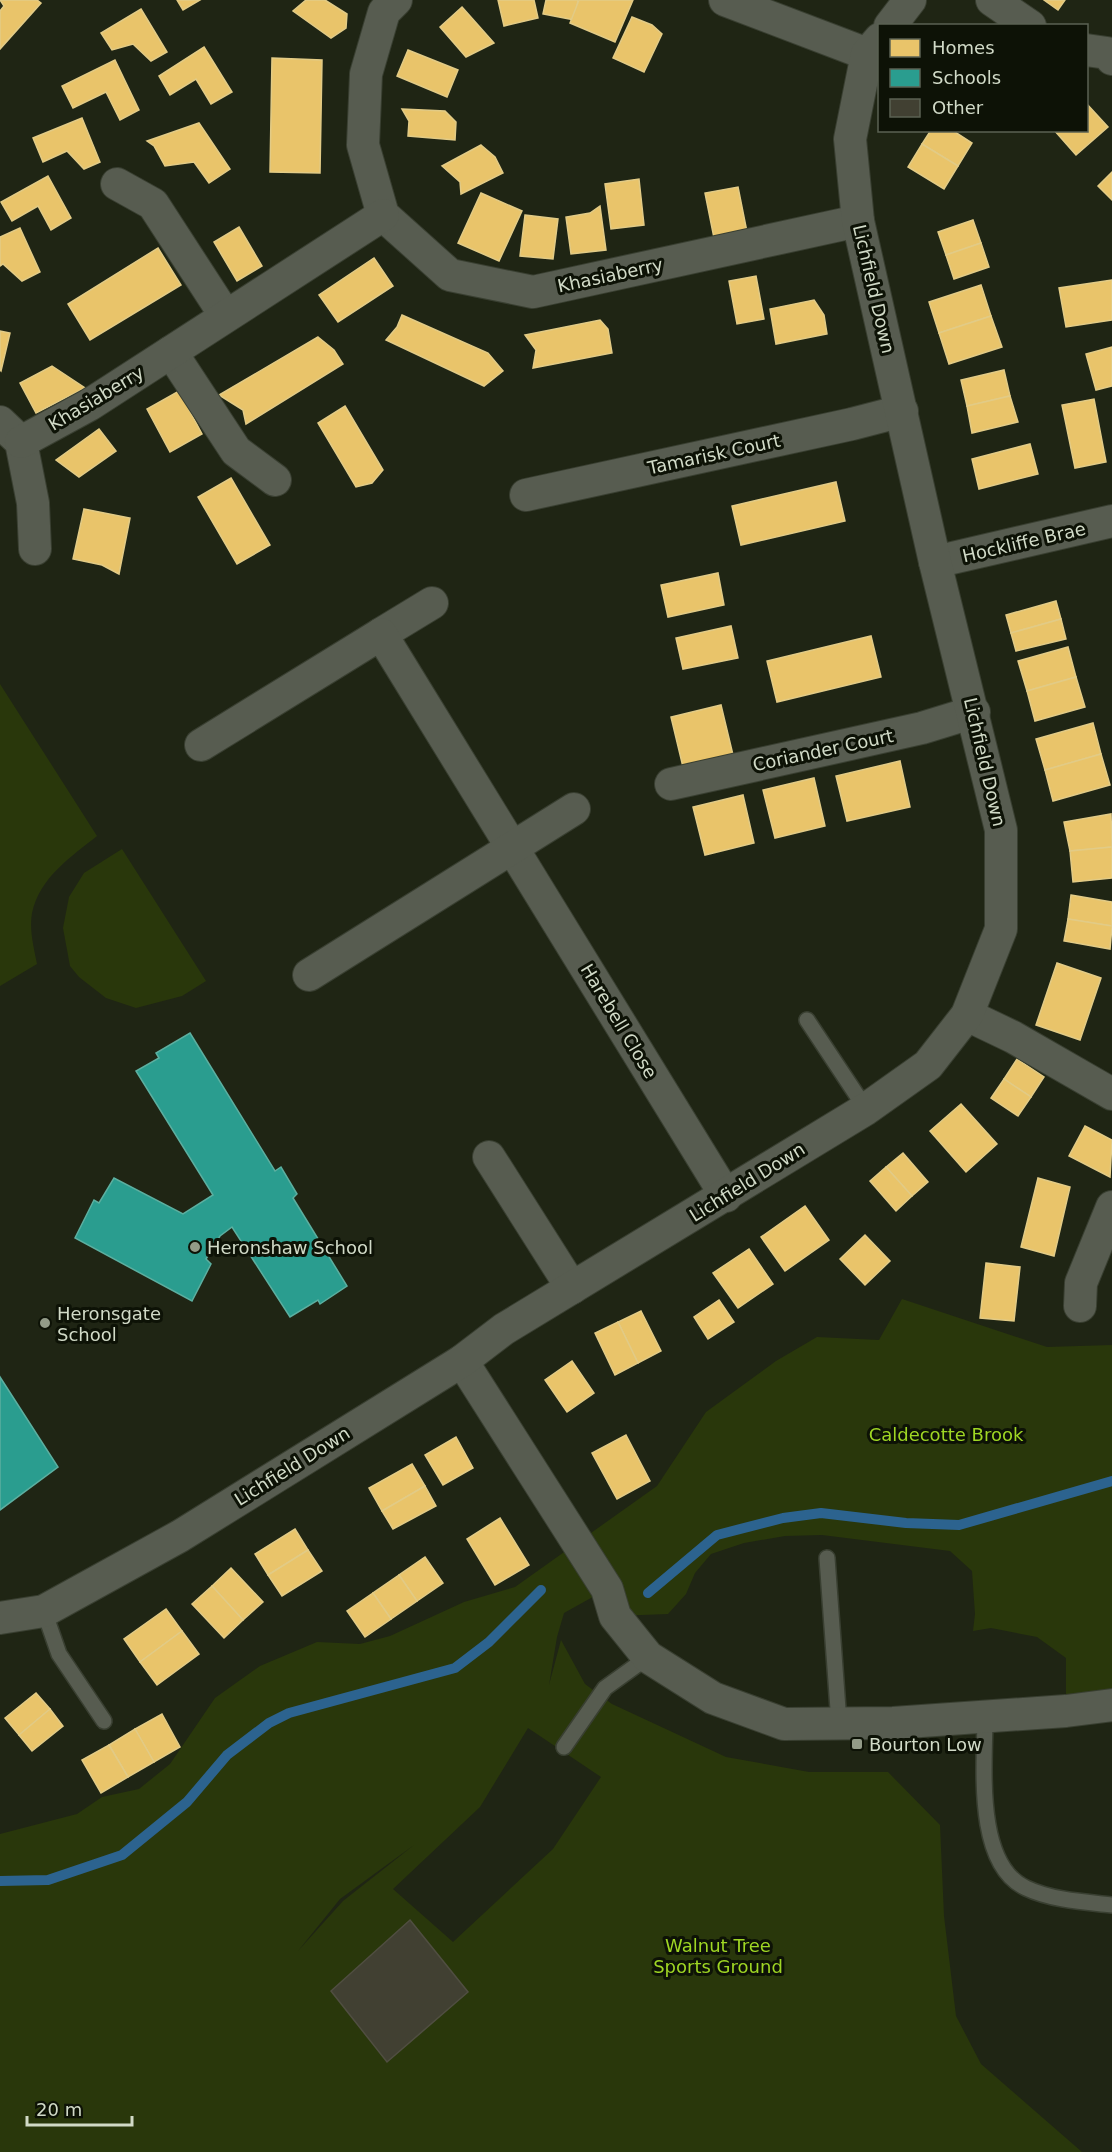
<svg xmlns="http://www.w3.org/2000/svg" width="1112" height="2152" viewBox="0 0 1112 2152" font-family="'DejaVu Sans',sans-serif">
<rect width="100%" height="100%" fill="#1f2514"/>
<g fill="#29370b" fill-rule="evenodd">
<path d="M 0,684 L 97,836 C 71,857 40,877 32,913 C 29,930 34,948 37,964 L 0,986 Z"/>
<path d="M 122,849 L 206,981 L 182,996 L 136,1008 L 106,998 L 79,977 L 70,966 L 63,928 L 69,897 L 84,873 Z"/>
<path d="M 902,1299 L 1047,1347 L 1112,1345 L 1112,1705 L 1066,1711 L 1066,1658 L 1037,1637 L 991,1628 L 973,1631 L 975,1614 L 972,1571 L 950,1551 L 822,1535 L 785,1536 L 744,1543 L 711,1554 L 695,1573 L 686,1594 L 668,1614 L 615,1616 L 607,1589 L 564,1613 L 557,1637 L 549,1685 L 561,1640 L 585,1684 L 612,1704 L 726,1757 L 809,1772 L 888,1772 L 940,1825 L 944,1916 L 956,2016 L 981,2064 L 1082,2152 L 0,2152 L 0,1834 L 77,1814 L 102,1797 L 139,1789 L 170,1764 L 215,1698 L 260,1666 L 317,1642 L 360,1644 L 390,1636 L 464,1602 L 515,1587 L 657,1486 L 706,1412 L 776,1361 L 817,1337 L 879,1340 ZM 528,1728 L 601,1777 L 553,1849 L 453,1942 L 393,1889 L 480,1807 ZM 414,1845 L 343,1901 L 298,1951 L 340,1899 ZM 410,1921 L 468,1992 L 387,2062 L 331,1991 Z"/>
</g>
<g fill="#e9c46a" stroke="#e2cb86" stroke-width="1.5">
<path d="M 0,0 L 37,0 L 41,3 L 0,49 L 0,11 L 4,6 Z"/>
<path d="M 177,0 L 200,0 L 183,10 Z"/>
<path d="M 325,0 L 347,14 L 346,28 L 331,38 L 293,11 L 306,0 Z"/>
<path d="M 498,0 L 534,0 L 538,18 L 504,26 Z"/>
<path d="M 546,0 L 578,0 L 575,20 L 543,14 Z"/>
<path d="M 579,0 L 633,0 L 615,42 L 570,23 Z"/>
<path d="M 1044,0 L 1065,0 L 1058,10 Z"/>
<path d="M 462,7 L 494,43 L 466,57 L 440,27 Z"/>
<path d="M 141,9 L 167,52 L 151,61 L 133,44 L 112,50 L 101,33 Z"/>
<path d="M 632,17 L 652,25 L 662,34 L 644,72 L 613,58 Z"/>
<path d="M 204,47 L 232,92 L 211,104 L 196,79 L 170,95 L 159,76 Z"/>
<path d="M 408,50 L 458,70 L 447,97 L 397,76 Z"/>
<path d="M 272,58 L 322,60 L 320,173 L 270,172 Z"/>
<path d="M 115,60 L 139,110 L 120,120 L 106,92 L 73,108 L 62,86 Z"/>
<path d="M 1086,103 L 1108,127 L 1076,155 L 1054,130 L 1086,130 Z"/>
<path d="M 402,109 L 445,111 L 456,122 L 455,140 L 408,136 L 409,121 Z"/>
<path d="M 82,118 L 100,162 L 84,169 L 67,151 L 43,162 L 33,138 Z"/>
<path d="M 199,123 L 230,169 L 209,183 L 194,162 L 165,166 L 154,146 L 147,141 Z"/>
<path d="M 931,130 L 952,130 L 972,143 L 958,166 L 922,144 Z"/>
<path d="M 922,144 L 958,166 L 944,189 L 908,167 Z"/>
<path d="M 481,145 L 495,157 L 503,173 L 461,194 L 460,182 L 442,166 Z"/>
<path d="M 1112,172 L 1112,200 L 1098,186 Z"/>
<path d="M 48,176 L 71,218 L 51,230 L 38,206 L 12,221 L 1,202 Z"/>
<path d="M 639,179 L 644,225 L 611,229 L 605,184 Z"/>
<path d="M 738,187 L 747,232 L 714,238 L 705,193 Z"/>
<path d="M 481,193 L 522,211 L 499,261 L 458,243 Z"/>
<path d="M 600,206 L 606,250 L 571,254 L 566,217 L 590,213 Z"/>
<path d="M 525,215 L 558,219 L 553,259 L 520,256 Z"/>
<path d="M 973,220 L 981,243 L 946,255 L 938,232 Z"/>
<path d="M 239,227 L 262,266 L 237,281 L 214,242 Z"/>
<path d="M 20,228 L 40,272 L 22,281 L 3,264 L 0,266 L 0,237 Z"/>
<path d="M 981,243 L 989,267 L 954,279 L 946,255 Z"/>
<path d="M 158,248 L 181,285 L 90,340 L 68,304 Z"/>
<path d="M 374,258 L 393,286 L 338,322 L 319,295 Z"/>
<path d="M 756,276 L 764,319 L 737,324 L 729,281 Z"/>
<path d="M 1112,280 L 1112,320 L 1066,327 L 1059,288 Z"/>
<path d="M 981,285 L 991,316 L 939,333 L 929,302 Z"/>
<path d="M 814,300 L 824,315 L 827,334 L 776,344 L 770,309 Z"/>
<path d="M 402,315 L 488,353 L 503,371 L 484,386 L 386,340 L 397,327 Z"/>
<path d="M 991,316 L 1002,347 L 949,364 L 939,333 Z"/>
<path d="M 600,320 L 608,329 L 612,353 L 533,368 L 536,350 L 525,335 Z"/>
<path d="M 0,331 L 10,333 L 1,371 L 0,370 Z"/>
<path d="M 318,337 L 334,350 L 343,364 L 246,424 L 243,410 L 219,395 Z"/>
<path d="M 1112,347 L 1112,386 L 1096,390 L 1086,354 Z"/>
<path d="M 52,366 L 85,388 L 36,413 L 20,383 Z"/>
<path d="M 1004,370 L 1010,396 L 967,406 L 961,380 Z"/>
<path d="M 179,391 L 202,434 L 170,452 L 147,409 Z"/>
<path d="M 1010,396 L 1018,422 L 972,433 L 967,406 Z"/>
<path d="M 1094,399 L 1106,462 L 1075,468 L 1062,405 Z"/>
<path d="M 345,406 L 383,470 L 372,483 L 356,487 L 318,423 Z"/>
<path d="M 99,429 L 116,451 L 79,477 L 56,460 Z"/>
<path d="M 1030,444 L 1038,474 L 979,489 L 972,459 Z"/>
<path d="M 231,478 L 270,545 L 237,564 L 198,497 Z"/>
<path d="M 836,482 L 845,521 L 741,545 L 732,506 Z"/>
<path d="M 84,509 L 130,518 L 119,574 L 102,565 L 73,559 Z"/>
<path d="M 718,573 L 724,605 L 668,617 L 661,585 Z"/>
<path d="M 1056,601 L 1061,619 L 1011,633 L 1006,615 Z"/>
<path d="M 1061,619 L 1066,639 L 1016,651 L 1011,633 Z"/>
<path d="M 731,626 L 738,658 L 683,669 L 676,638 Z"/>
<path d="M 871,636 L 881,677 L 777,702 L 767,661 Z"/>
<path d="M 1068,647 L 1076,677 L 1027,691 L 1018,661 Z"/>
<path d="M 1076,677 L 1085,707 L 1035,721 L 1027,691 Z"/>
<path d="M 721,705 L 733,755 L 683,767 L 671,717 Z"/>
<path d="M 1093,723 L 1101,754 L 1045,770 L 1036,739 Z"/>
<path d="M 1101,754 L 1110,785 L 1053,801 L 1045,770 Z"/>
<path d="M 900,761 L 910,807 L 847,821 L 836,776 Z"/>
<path d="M 814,778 L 825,826 L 775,838 L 763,790 Z"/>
<path d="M 743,795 L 754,843 L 705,855 L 693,807 Z"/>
<path d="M 1111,814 L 1112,847 L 1070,851 L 1064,822 Z"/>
<path d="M 1112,847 L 1112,878 L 1073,882 L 1070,851 Z"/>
<path d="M 1071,895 L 1112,902 L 1112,926 L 1068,919 Z"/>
<path d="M 1068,919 L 1112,926 L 1110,949 L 1064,941 Z"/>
<path d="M 1057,963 L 1101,978 L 1080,1040 L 1036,1025 Z"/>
<path d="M 1017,1059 L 1044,1077 L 1031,1097 L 1004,1079 Z"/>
<path d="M 1004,1079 L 1031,1097 L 1018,1116 L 991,1098 Z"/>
<path d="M 961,1104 L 997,1144 L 966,1172 L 930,1131 Z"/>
<path d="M 1085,1126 L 1112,1140 L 1110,1177 L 1069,1156 Z"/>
<path d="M 903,1153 L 928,1182 L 912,1196 L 886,1167 Z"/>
<path d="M 886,1167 L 912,1196 L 896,1211 L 870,1181 Z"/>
<path d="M 1038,1178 L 1070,1187 L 1054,1256 L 1021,1247 Z"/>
<path d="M 805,1206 L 829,1240 L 785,1271 L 761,1237 Z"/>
<path d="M 865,1235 L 890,1261 L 865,1285 L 840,1259 Z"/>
<path d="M 749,1249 L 773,1284 L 738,1308 L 713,1273 Z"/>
<path d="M 986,1263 L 1020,1267 L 1014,1321 L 980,1318 Z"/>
<path d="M 719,1300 L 734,1322 L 708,1339 L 694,1317 Z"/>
<path d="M 641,1311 L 661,1351 L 638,1363 L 618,1322 Z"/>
<path d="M 618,1322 L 638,1363 L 615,1375 L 595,1333 Z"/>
<path d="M 572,1361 L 594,1393 L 567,1412 L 545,1380 Z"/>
<path d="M 626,1435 L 650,1481 L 617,1499 L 592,1453 Z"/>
<path d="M 456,1437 L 473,1468 L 443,1485 L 425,1455 Z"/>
<path d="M 412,1464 L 425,1486 L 382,1511 L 369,1488 Z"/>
<path d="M 425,1486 L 436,1506 L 393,1529 L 382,1511 Z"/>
<path d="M 500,1518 L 529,1565 L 495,1585 L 467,1539 Z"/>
<path d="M 295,1529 L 308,1550 L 268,1575 L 255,1554 Z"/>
<path d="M 308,1550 L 322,1571 L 282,1596 L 268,1575 Z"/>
<path d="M 425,1557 L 443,1583 L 417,1601 L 399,1575 Z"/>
<path d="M 231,1568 L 263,1602 L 243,1620 L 212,1586 Z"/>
<path d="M 399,1575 L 417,1601 L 391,1619 L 373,1593 Z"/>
<path d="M 212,1586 L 243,1620 L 224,1638 L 192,1604 Z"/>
<path d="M 373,1593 L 391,1619 L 365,1637 L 347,1611 Z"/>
<path d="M 166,1609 L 182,1631 L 140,1662 L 124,1639 Z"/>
<path d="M 182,1631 L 199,1654 L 157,1685 L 140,1662 Z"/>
<path d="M 36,1693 L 50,1709 L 19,1735 L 5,1718 Z"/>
<path d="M 50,1709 L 63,1726 L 32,1751 L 19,1735 Z"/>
<path d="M 162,1714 L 180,1747 L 154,1762 L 135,1729 Z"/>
<path d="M 135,1729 L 154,1762 L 128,1777 L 109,1745 Z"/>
<path d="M 109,1745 L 128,1777 L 101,1793 L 82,1760 Z"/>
</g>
<g fill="#2a9d8f" stroke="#5cafa0" stroke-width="1.5">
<path d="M 190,1033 L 275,1171 L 281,1167 L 297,1194 L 293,1198 L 347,1286 L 320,1304 L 318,1300 L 290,1317 L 232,1227 L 220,1236 L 206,1259 L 211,1264 L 192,1301 L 75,1238 L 94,1200 L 99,1203 L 114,1178 L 183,1214 L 213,1195 L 136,1071 L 159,1058 L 156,1053 Z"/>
<path d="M 0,1377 L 58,1467 L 0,1510 Z"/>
</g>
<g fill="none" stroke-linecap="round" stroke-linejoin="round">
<g stroke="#2c638f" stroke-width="10">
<path d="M 648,1593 L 717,1535 L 783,1518 L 821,1513 L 906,1523 L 959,1525 L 1112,1481"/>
<path d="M 0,1881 L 48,1880 L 122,1855 L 187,1802 L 227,1755 L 269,1723 L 289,1713 L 455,1668 L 489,1642 L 541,1590"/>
</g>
</g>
<path fill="#414032" stroke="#504e41" stroke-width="1.5" d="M 410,1920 L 468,1992 L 387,2062 L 331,1991 Z"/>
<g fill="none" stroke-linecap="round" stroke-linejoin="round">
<defs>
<g id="lane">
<path d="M 807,1020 L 866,1109"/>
<path d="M 827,1558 L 839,1723"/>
<path d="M 44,1611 L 59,1654 L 104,1721"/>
<path d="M 985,1716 C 985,1763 974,1864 1026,1888 C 1051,1900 1084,1902 1112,1905"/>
<path d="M 564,1747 L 605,1688 L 648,1657"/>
</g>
<g id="street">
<path d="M 396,0 L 384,12 L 366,74 L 363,145 L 383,215 L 450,275 L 533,292 L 858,221"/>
<path d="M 725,0 L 867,54"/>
<path d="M 992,0 L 1030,26"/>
<path d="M 890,26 L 910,0"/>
<path d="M 1086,50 L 1107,53 L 1112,59"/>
<path d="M 117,184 L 153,204 L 225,315"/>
<path d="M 171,352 L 236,451 L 275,480"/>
<path d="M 0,422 L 21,442 L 33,503 L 35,549"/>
<path d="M 21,442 L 89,405 L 383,215"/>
<path d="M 526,495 L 852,424 L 902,411"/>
<path d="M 935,562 L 1112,521"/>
<path d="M 381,634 L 432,603"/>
<path d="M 201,745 L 381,634 L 726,1196"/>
<path d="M 671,784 L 922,728 L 974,712"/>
<path d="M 309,975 L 574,809"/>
<path d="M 967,1015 L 1013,1037 L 1112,1094"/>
<path d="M 489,1157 L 572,1288"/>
<path d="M 1080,1306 L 1081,1283 L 1112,1207"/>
<path d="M 462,1361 L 607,1589 L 615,1616 L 648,1657 L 713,1698 L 784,1724 L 893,1723 L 1066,1711 L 1112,1705"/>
<path d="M 0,1618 L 44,1611 L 180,1536 L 462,1361 L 504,1329 L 866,1109 L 928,1065 L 967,1015 L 1001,929 L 1001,830 L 935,562 L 858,221 L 850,139 L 867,54 L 880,39"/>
</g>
</defs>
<use href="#lane" stroke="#393f31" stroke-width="18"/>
<use href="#street" stroke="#393f31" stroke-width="34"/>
<use href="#lane" stroke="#575c50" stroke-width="15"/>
<use href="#street" stroke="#575c50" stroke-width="32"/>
</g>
<g fill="#939b88" stroke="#0d1206" stroke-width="2">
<circle cx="195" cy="1247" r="6"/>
<circle cx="45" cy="1323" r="6"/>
<rect x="851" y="1738" width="12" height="12" rx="3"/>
</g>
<g text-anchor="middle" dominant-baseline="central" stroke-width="6" stroke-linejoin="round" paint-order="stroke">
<g font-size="18" fill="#d1dac7" stroke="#0d1206">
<text transform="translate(610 275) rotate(-12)">Khasiaberry</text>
<text transform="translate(874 289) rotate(77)">Lichfield Down</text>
<text transform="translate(96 398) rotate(-31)">Khasiaberry</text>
<text transform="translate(714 454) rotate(-12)">Tamarisk Court</text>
<text transform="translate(1024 542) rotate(-13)">Hockliffe Brae</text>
<text transform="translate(823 750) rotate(-12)">Coriander Court</text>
<text transform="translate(985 762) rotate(77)">Lichfield Down</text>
<text transform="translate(619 1021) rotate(59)">Harebell Close</text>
<text transform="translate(747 1182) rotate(-32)">Lichfield Down</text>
<text transform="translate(292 1466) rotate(-32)">Lichfield Down</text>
</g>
<g font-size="18" fill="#d1dac7" stroke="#0d1206" text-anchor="start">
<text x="207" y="1247">Heronshaw School</text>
<text x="57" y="1313">Heronsgate<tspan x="57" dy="21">School</tspan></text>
<text x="869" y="1744">Bourton Low</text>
</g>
<g font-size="18" fill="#9fd624" stroke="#0d1206">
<text x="946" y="1434">Caldecotte Brook</text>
<text x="718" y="1945">Walnut Tree<tspan x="718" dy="21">Sports Ground</tspan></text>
</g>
</g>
<rect x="878" y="24" width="210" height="108" fill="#0d1206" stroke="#5b6253" stroke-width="1.5"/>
<rect x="890" y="39" width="30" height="18" fill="#e9c46a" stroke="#5b6253" stroke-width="1.5"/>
<text x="932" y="54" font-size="18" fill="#d1dac7">Homes</text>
<rect x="890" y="69" width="30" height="18" fill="#2a9d8f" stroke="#5b6253" stroke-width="1.5"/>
<text x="932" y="84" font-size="18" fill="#d1dac7">Schools</text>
<rect x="890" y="99" width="30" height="18" fill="#414032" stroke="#5b6253" stroke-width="1.5"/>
<text x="932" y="114" font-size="18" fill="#d1dac7">Other</text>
<path d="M27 2116v9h105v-9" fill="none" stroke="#d1dac7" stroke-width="3"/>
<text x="36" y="2116" font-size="18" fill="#d1dac7" stroke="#0d1206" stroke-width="4.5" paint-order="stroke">20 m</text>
</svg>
